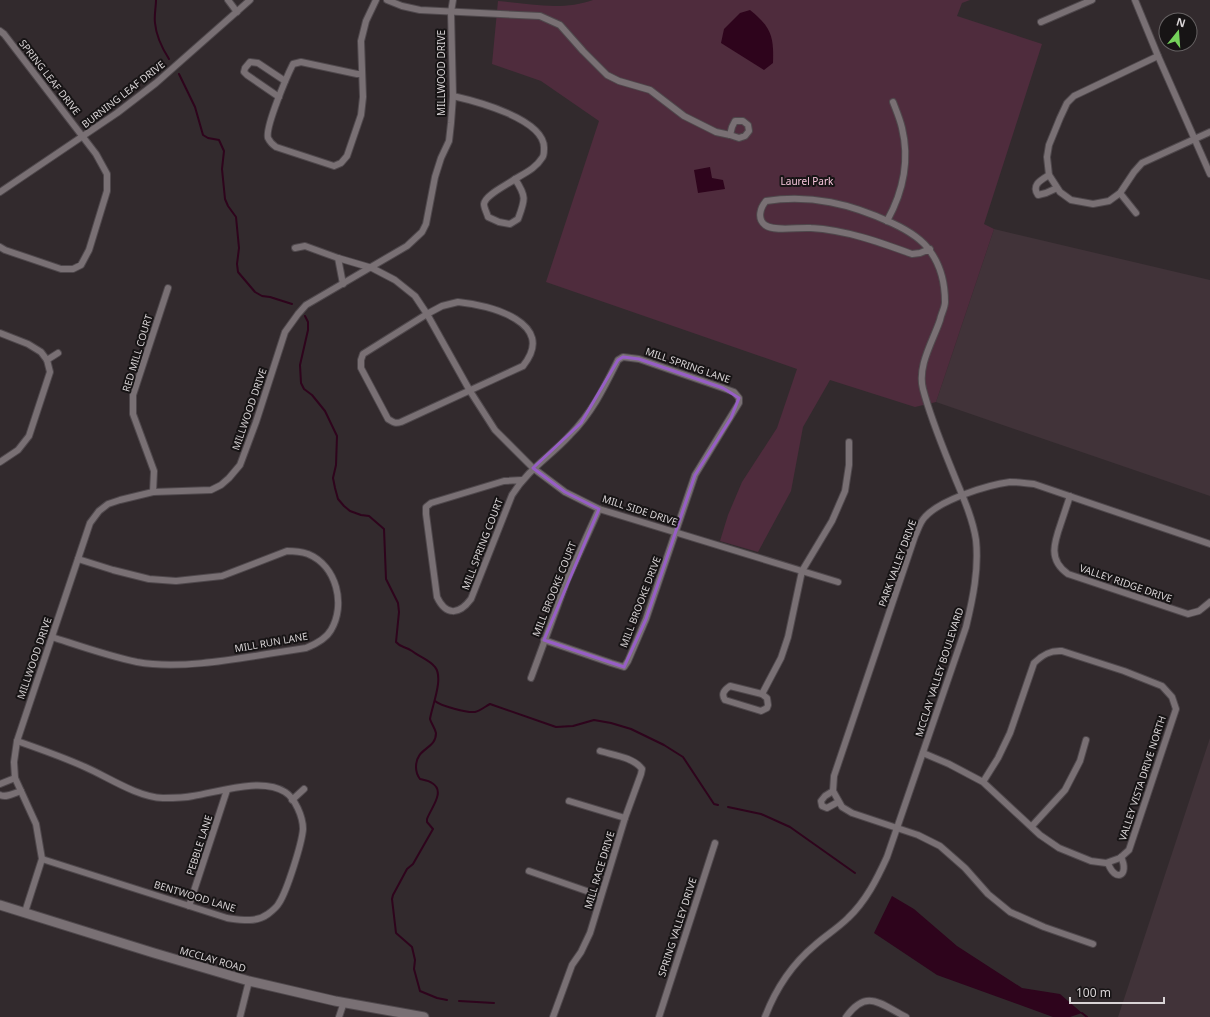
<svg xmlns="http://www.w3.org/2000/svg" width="1210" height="1017" viewBox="0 0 1210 1017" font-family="'Noto Sans',sans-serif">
<rect width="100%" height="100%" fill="#322a2d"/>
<g fill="#413339">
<path d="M 994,229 L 1210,280 L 1210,496 L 936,402 Z"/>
<path d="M 1210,738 L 1210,1017 L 1118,1017 L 1128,987 Z"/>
</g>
<path fill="#4f2c3d" d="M 593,0 L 970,0 L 962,3 L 957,16 L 1042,44 L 984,224 L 994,229 L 936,402 L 915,407 L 830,380 L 803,427 L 791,491 L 758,552 L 720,541 L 728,515 L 742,482 L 777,428 L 797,369 L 546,282 L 599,121 L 541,81 L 492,64 L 498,1 C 529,4 563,11 593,0 Z"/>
<g fill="#2e041c">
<path d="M 750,10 C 771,27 774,36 773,63 L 764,70 L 721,43 L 724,29 L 740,13 Z"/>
<path d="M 710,167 L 712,178 L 723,180 L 725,189 L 698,193 L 694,170 Z"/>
<path d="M 892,896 L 914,909 L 957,946 L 1022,988 L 1060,994 L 1082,1013 L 1070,1017 L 1053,1017 L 937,975 L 874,933 Z"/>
</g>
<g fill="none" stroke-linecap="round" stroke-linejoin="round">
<g stroke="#2e041c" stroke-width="2">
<path d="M 156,0 C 156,7 154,15 155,23 C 156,35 162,48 169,59"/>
<path d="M 179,74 L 195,107 L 203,135 L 208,138 L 219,140 L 224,151 L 222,169 L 225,199 L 228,206 L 236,217 L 239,248 L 237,264 L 238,272 L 255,292 L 262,296 L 270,297 L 292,304"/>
<path d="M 305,316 L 308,322 L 308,330 L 300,365 L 301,383 L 304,389 L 312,395 L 325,411 L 337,436 L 336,465 L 333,478 L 335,488 L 338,499 L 344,506 L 350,511 L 361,515 L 369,516 L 384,529 L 386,579 L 398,603 L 399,612 L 396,642 C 401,648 405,646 412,651 C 418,656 430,660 435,667 C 444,678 432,706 430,719 C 431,723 435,728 436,733 C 436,750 416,747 416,767 C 416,772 417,775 420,779 C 423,780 428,780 432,783 C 446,791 431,808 427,819 L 427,822 L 433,829 L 413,864 L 407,869 L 393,895 L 392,899 L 396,933 L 412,947 L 415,960 L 414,969 L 420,991 L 437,998 L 447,1000"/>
<path d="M 435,701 C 441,706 467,713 475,712 C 480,711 486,706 490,704 L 556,727 L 573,726 L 594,720 L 611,723 L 631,729 L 664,745 L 683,757 L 714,804 L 718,805"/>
<path d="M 728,807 L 761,814 L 790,827 L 855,873"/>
<path d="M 459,1001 L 494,1003"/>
<path d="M 1082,1013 L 1087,1017"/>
</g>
<defs>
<g id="street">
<path d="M 228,0 L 237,12"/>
<path d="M 387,0 L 402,6 L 420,10 L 540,16 L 560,25 L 583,51 L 607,75 L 619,81 L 650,90 L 684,116 L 716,132 L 730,135"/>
<path d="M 1135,0 L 1158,56 L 1210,174"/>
<path d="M 1041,22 L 1092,0"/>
<path d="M 0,31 L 4,34 L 96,154 L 107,174 L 107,191 L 89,250 L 81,265 L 73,269 L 61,269 L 5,250 L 0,247"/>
<path d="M 1158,56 L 1074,96 L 1067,103 L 1060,118 L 1049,145 L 1047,157 L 1049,175 L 1060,192 L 1071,200 L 1093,204 L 1109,201 L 1120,193 L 1134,172 L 1142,163 L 1210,132"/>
<path d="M 362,74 L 357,74 L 301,62 L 293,64 C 287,76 265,127 268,138 C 270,142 273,145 276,147 L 334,166 L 341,163 L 347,156 L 361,115 L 363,97 L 361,41 L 366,21 L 376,0"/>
<path d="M 453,96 C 475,101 546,119 544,149 C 544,152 544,156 542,158 C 536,168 525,173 515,179"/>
<path d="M 279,97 L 247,75 L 244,72 L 245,68 L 250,62 L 258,63 L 285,81"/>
<path d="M 735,121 L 743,121 L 748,125 L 749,131 L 745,136 L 739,138 L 730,135 L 732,127 Z"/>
<path d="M 1049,175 C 1041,180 1031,185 1038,195 L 1046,193 L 1057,188"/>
<path d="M 515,179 C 527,197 525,200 518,219 L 510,224 L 499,222 L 488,217 C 487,213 484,208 484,204 C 485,195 507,185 515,179 Z"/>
<path d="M 0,192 L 117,113 L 156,83 L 250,0"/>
<path d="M 1120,193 L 1136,213"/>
<path d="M 887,221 C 903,192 910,161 902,128 C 900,119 896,110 893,102"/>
<path d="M 295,248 L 305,246 L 338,258 L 372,268 L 395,280 L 415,296 L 427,314 L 470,391 L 495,430 L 533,468 L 565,492 L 599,509 L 838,582"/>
<path d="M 338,258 L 343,284"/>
<path d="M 458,302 C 490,305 558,323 523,366 L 401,422 C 395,424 393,422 388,419 L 361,368 L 361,360 L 363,354 L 427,314 L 442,306 Z"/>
<path d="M 0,333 L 28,344 L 41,352 L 47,360 L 50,372 L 29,436 L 18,450 L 0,462"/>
<path d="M 47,360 L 58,353"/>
<path d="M 522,480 L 504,481 L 431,503 L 426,507 L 426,514 L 437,597 C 446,616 459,615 471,599 L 512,495 C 529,468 550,457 570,435 C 592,413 605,386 618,360 L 623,357 L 639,359 L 723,388 L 734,392 L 739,398 L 739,403 L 695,475 L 646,619 L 628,661 L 624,667 L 611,663 L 544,640"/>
<path d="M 153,492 L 154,471 L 133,414 L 133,395 L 168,288"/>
<path d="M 1070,496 C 1067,505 1064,514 1061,523 C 1054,543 1048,560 1068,574 L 1188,614 L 1199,611 L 1210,602"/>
<path d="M 52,637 C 80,646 108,656 137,662 C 187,671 255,655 306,648 C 316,644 326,639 331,630 C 346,605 337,566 308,554 C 302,552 294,551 287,551 L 222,576 L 176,581 L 149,579 L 113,570 L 78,559"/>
<path d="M 531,678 L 567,580 L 599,509"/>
<path d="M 730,686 L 762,694 L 767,698 L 768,705 L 767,708 L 761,711 L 725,700 C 721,694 724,690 730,686 Z"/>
<path d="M 762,694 L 781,658 L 788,637 L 802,571 L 832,521 L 845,491 L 849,465 L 849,442"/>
<path d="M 17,741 C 40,749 63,757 85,767 C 108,777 137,797 163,798 C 173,798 184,798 193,796 C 219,792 262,777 285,792 C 295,798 303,817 303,829 C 302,843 287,891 279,903 C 277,907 272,911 268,914 C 256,923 241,920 227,918 L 42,859"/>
<path d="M 923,753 L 949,764 L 983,782 L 1040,835 L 1059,848 L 1091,861 L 1106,863 L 1120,858 L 1129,850 L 1176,709 L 1172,697 L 1162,686 L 1124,671 L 1062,651 C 1050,650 1042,655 1034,663 L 1010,733 L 998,758 L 983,782"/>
<path d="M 0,784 L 15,778"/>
<path d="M 833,791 L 825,796 L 821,801 L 822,806 L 827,808 L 838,802"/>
<path d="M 0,795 C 6,798 15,793 21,791"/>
<path d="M 292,800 L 304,789"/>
<path d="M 569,801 L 625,818"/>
<path d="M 1032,826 L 1065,790 L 1080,761 L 1086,740"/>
<path d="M 1108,863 C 1115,883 1130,876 1121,857"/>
<path d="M 529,871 L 601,896"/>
<path d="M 189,906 L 227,790"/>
<path d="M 25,912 L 42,859 L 36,824 L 15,778 L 14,762 L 17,741 L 90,523 L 99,511 L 108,504 L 120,500 L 153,492 L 211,490 L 221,485 L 229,478 L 240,465 L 256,422 L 285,332 L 298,314 L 306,305 L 407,246 L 422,232 L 426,224 L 435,177 L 441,158 L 449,141 L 451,123 L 453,96 L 451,12 L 453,0"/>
<path d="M 1093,944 L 1044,927 L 1010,912 L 988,894 L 965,868 L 940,846 L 918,835 L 852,813 L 842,807 L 833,791 L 834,776 L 915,536 C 918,530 920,522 925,517 C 940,500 987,485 1010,482 C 1018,482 1026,483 1034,484 L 1210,544"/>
<path d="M 240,1017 L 249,981"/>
<path d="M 339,1017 L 344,1002"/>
<path d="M 553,1017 L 572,965 L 581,952 L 590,933 L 625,818 L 641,774 L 642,769 C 633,757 613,755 600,751"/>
<path d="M 659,1017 L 715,843"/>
<path d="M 765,1017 C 776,988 791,965 815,945 C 825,936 838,928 848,918 C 866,901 877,879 887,857 L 966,627 C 973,598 979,569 976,540 C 973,520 964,499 956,480 C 944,450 931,420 923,389 C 917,366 933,341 940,320 C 941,314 945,308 945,302 C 945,284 941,266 930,251 C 922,239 905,229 892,223 C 851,204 811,194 766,201 C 760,208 757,219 765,225 C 774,232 799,227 811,228 C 846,230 879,242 912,254 L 920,253 L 930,249"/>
<path d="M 846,1017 C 867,988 880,1004 906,1017"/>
</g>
<path id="secondary" d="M 0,905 L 154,953 L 249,981 L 335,1001 L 424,1017"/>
</defs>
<use href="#street" stroke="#4f484c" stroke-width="8"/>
<use href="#secondary" stroke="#4f484c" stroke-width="11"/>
<use href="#street" stroke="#797074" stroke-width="6"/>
<use href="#secondary" stroke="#797074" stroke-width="9"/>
</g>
<path fill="none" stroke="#975ec6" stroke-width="3" stroke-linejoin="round" d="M 623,357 L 639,359 L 723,388 L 739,398 L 731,418 L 695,475 L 646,619 L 624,667 L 544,640 L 599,509 L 565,492 L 533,468 L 581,423 L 618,360 Z"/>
<g text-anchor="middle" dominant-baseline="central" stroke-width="4" stroke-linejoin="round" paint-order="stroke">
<g font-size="10" fill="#d9d4d6" stroke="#171415">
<text transform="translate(441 73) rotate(-90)">MILLWOOD DRIVE</text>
<text transform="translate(50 77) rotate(52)">SPRING LEAF DRIVE</text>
<text transform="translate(123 94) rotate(-38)">BURNING LEAF DRIVE</text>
<text transform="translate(137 353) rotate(-73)">RED MILL COURT</text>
<text transform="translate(688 365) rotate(19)">MILL SPRING LANE</text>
<text transform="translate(249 409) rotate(-71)">MILLWOOD DRIVE</text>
<text transform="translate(640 510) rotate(18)">MILL SIDE DRIVE</text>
<text transform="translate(482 544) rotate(-69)">MILL SPRING COURT</text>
<text transform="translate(897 563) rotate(-70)">PARK VALLEY DRIVE</text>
<text transform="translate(1126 583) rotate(19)">VALLEY RIDGE DRIVE</text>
<text transform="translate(554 589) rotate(-68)">MILL BROOKE COURT</text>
<text transform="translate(640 602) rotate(-69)">MILL BROOKE DRIVE</text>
<text transform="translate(271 642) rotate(-10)">MILL RUN LANE</text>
<text transform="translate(34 658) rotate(-71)">MILLWOOD DRIVE</text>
<text transform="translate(939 672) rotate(-72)">MCCLAY VALLEY BOULEVARD</text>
<text transform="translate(1142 778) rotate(-72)">VALLEY VISTA DRIVE NORTH</text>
<text transform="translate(199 845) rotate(-72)">PEBBLE LANE</text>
<text transform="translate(599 870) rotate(-73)">MILL RACE DRIVE</text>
<text transform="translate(195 896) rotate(17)">BENTWOOD LANE</text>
<text transform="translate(677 927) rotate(-72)">SPRING VALLEY DRIVE</text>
<text transform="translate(213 959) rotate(16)">MCCLAY ROAD</text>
</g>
<g font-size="10" fill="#f7c6dc" stroke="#171415">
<text x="807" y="181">Laurel Park</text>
</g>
</g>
<g transform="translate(1178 32) rotate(17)"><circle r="19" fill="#171415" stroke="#656162"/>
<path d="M0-3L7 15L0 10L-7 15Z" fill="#75d25b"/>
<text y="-6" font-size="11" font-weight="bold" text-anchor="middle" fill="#d9d4d6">N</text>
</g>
<path d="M1070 997v6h94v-6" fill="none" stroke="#d9d4d6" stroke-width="2"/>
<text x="1076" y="997" font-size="12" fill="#d9d4d6" stroke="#171415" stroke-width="3" paint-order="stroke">100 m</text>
</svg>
